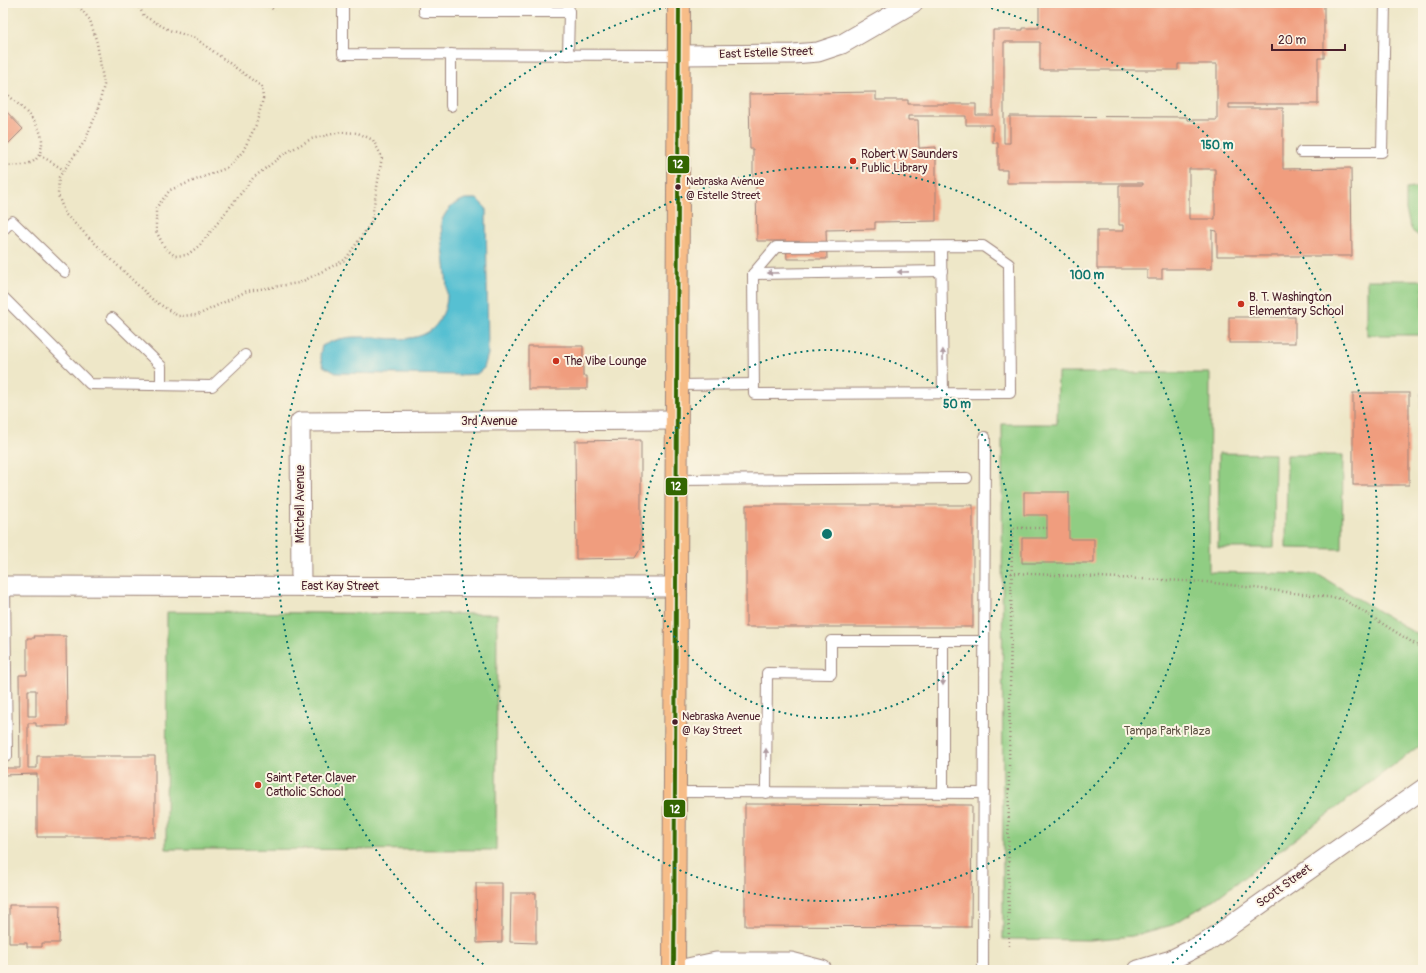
<svg xmlns="http://www.w3.org/2000/svg" width="1426" height="973" viewBox="0 0 1426 973" font-family="Pangolin,sans-serif">
<rect width="100%" height="100%" fill="#fcf5e5"/>
<filter id="ink" filterUnits="userSpaceOnUse"><feTurbulence type="fractalNoise" baseFrequency=".025" numOctaves="2"/><feDisplacementMap in="SourceGraphic" scale="8" xChannelSelector="R" yChannelSelector="G"/><feConvolveMatrix kernelMatrix="1 2 1 2 8 2 1 2 1" color-interpolation-filters="sRGB"/></filter>
<filter id="wash" filterUnits="userSpaceOnUse"><feTurbulence type="fractalNoise" baseFrequency=".012" numOctaves="4" result="noise"/><feDisplacementMap in="SourceGraphic" scale="16" xChannelSelector="R" yChannelSelector="G"/><feGaussianBlur stdDeviation="0.9" result="paint"/><feColorMatrix in="noise" values="0 0 0 0 0 0 0 0 0 0 0 0 0 0 0 0 0 1.4 0 .05"/><feComposite in="paint" operator="in"/></filter>
<g filter="url(#wash)">
<rect width="100%" height="100%" fill="#eee7c8"/>
<g fill="#90cd83" stroke="#6d7657">
<path d="M 1423,187 L 1423,239 L 1411,230 L 1406,210 L 1406,189 Z"/>
<rect x="1367" y="280" width="56" height="55"/>
<path d="M 1058,373 L 1210,373 L 1209,572 L 1317,574 L 1423,638 L 1423,743 L 1215,899 L 1172,925 L 1132,936 L 1090,940 L 1003,939 L 1002,424 L 1057,424 Z"/>
<rect x="1421" y="394" width="2" height="92"/>
<path d="M 1219,453 L 1275,454 L 1274,548 L 1218,548 Z"/>
<path d="M 1287,455 L 1343,455 L 1342,549 L 1286,548 Z"/>
<path d="M 167,612 L 497,614 L 496,850 L 166,849 Z"/>
</g>
<path fill="#56c0d2" stroke="#50707e" d="M 465,199 L 477,199 L 486,208 L 488,354 L 484,368 L 477,374 L 461,375 L 336,373 L 323,366 L 320,355 L 322,346 C 334,340 344,337 357,337 C 384,336 422,348 439,321 C 444,312 447,305 447,295 C 447,271 442,246 441,222 C 447,209 452,204 465,199 Z"/>
<g id="blocks">
<g fill="#f09d7e" fill-rule="evenodd">
<path d="M 1039,3 L 1324,3 L 1324,58 L 1318,58 L 1318,104 L 1229,104 L 1229,108 L 1283,108 L 1283,169 L 1351,168 L 1352,256 L 1217,256 L 1217,231 L 1212,230 L 1212,269 L 1162,269 L 1162,279 L 1147,279 L 1147,269 L 1097,269 L 1097,231 L 1123,231 L 1123,225 L 1119,225 L 1119,185 L 1143,185 L 1143,183 L 1007,183 L 1007,170 L 998,170 L 998,143 L 993,143 L 993,125 L 966,125 L 966,116 L 908,116 L 908,120 L 918,120 L 919,148 L 936,147 L 936,221 L 875,222 L 875,229 L 826,230 L 827,259 L 787,259 L 786,241 L 757,241 L 756,184 L 753,184 L 753,149 L 750,149 L 749,94 L 876,92 L 876,100 L 908,100 L 908,104 L 976,104 L 976,115 L 993,115 L 993,30 L 1023,30 L 1023,28 L 1039,28 ZM 1004,42 L 1040,42 L 1040,70 L 1178,70 L 1178,64 L 1217,64 L 1217,120 L 1187,120 L 1187,117 L 1010,116 L 1010,143 L 1004,143 ZM 1189,169 L 1215,169 L 1215,219 L 1189,219 Z"/>
<path d="M 3,108 L 23,129 L 3,149 Z"/>
<rect x="1229" y="317" width="66" height="26"/>
<path d="M 528,346 L 583,346 L 583,376 L 587,376 L 587,389 L 528,389 Z"/>
<rect x="1353" y="393" width="56" height="92"/>
<path d="M 641,440 L 641,548 L 635,558 L 576,559 L 575,441 Z"/>
<path d="M 1024,492 L 1069,492 L 1069,539 L 1094,539 L 1094,563 L 1022,563 L 1022,538 L 1047,538 L 1047,515 L 1024,515 Z"/>
<rect x="746" y="505" width="227" height="122"/>
<path d="M 34,636 L 66,636 L 67,726 L 36,726 L 36,723 L 28,723 L 28,768 L 37,768 L 37,756 L 155,756 L 155,837 L 37,837 L 37,774 L 3,775 L 3,768 L 20,768 L 19,675 L 27,675 L 27,638 L 35,638 ZM 28,690 L 36,690 L 36,716 L 28,716 Z"/>
<path d="M 745,804 L 972,805 L 971,927 L 745,926 Z"/>
<path d="M 476,883 L 502,883 L 502,942 L 477,943 Z"/>
<path d="M 511,893 L 536,893 L 536,943 L 510,942 Z"/>
<path d="M 9,905 L 60,905 L 59,943 L 42,943 L 42,947 L 27,947 L 27,943 L 9,943 Z"/>
</g>
</g>
</g>
<g filter="url(#ink)">
<use href="#blocks" fill-opacity="0" stroke="#9c837a" stroke-width="1"/>
<g fill="none" stroke-linecap="round" stroke-linejoin="round">
<defs>
<g id="service">
<path d="M 343,3 L 343,54 L 679,55"/>
<path d="M 424,3 L 424,12 L 569,12 L 568,3"/>
<path d="M 568,55 L 569,12"/>
<path d="M 451,106 L 451,54"/>
<path d="M 1301,152 L 1382,152 L 1385,3"/>
<path d="M 3,230 L 12,221 L 65,272"/>
<path d="M 983,246 L 1009,264 L 1010,393 L 754,394 L 753,274 L 776,247 Z"/>
<path d="M 941,247 L 943,394"/>
<path d="M 753,274 L 942,271"/>
<path d="M 3,297 L 90,384 L 212,386 L 245,355"/>
<path d="M 112,318 L 161,366 L 161,385"/>
<path d="M 678,385 L 754,384"/>
<path d="M 677,480 L 967,478"/>
<path d="M 943,641 L 943,793"/>
<path d="M 3,756 L 7,756 L 5,586"/>
<path d="M 676,792 L 984,793"/>
<path d="M 766,793 L 767,673 L 831,674 L 831,641 L 984,641"/>
<path d="M 983,970 L 985,437"/>
</g>
<g id="minor">
<path d="M 679,55 L 793,54 L 818,52 L 842,44 L 913,3"/>
<path d="M 3,586 L 677,587"/>
<path d="M 301,586 L 300,422 L 677,420"/>
<path d="M 678,970 L 716,962 L 791,962 L 822,970"/>
<path d="M 1138,970 L 1171,960 L 1207,942 L 1423,789"/>
</g>
<path id="primary" d="M 674,970 L 679,3"/>
</defs>
<use href="#service" stroke="#9c837a" stroke-width="12"/>
<use href="#minor" stroke="#9c837a" stroke-width="21"/>
<use href="#primary" stroke="#9c837a" stroke-width="24"/>
<g stroke="#9c837a" stroke-width="2.5" stroke-dasharray="1 3" stroke-linecap="butt">
<path d="M 76,3 L 90,20 L 97,43 L 104,85 L 97,112 L 85,141 L 59,177 L 58,195 L 65,214 L 153,300 L 178,316 L 198,315 L 247,291 L 299,283 L 345,260 L 371,223 L 382,157 L 373,140 L 358,133 L 341,132 L 311,139 L 284,154 L 253,178 L 200,245 L 187,255 L 175,256 L 165,248 L 156,231 L 156,208 L 170,190 L 229,167 L 243,151 L 256,125 L 263,99 L 262,87 L 195,38 L 169,30 L 144,16 L 137,3"/>
<path d="M 266,3 L 275,11"/>
<path d="M 3,90 C 18,105 48,126 41,149 C 40,155 36,161 30,163 C 21,167 12,164 3,167"/>
<path d="M 40,155 L 64,170"/>
<path d="M 1011,573 L 1206,582 L 1343,599 L 1423,649"/>
<path d="M 1009,946 C 1007,807 1011,667 1012,528 L 1047,528"/>
</g>
<use href="#service" stroke="#fff" stroke-width="10"/>
<use href="#minor" stroke="#fff" stroke-width="19"/>
<use href="#primary" stroke="#f7bd88" stroke-width="22"/>
<defs>
<path id="bus-1" d="M 674,970 L 679,3"/>
</defs>
<use href="#bus-1" stroke="#fcf5e5" stroke-width="7"/>
<use href="#bus-1" stroke="#360" stroke-width="4"/>
</g>
<defs><path id="oneway-solid" d="M-6-.8H1V-3.2L6.5 0L1 3.2V.8H-6Z"/></defs>
<g fill="#ae9aa0">
<use href="#oneway-solid" transform="translate(903 272) rotate(179)"/>
<use href="#oneway-solid" transform="translate(773 273) rotate(179)"/>
<use href="#oneway-solid" transform="translate(943 355) rotate(-91)"/>
<use href="#oneway-solid" transform="translate(943 680) rotate(90)"/>
<use href="#oneway-solid" transform="translate(766 754) rotate(-90)"/>
</g>
</g>
<g fill="none" stroke="#0f766e" stroke-width="2" stroke-dasharray="2 4">
<circle cx="827" cy="534" r="184"/>
<circle cx="827" cy="534" r="367"/>
<path d="M488 968A551 551 0 0 1 680 3M974 3A551 551 0 0 1 1166 968"/>
</g>
<g fill="#c8321e" stroke="#fcf5e5" stroke-width="1.5">
<circle cx="853" cy="161" r="4"/>
<circle cx="1241" cy="304" r="4"/>
<circle cx="556" cy="361" r="4"/>
<circle cx="258" cy="785" r="4"/>
</g>
<g fill="#4a1f2b" stroke="#fcf5e5" stroke-width="1.5">
<circle cx="678" cy="187" r="3.5"/>
<circle cx="675" cy="722" r="3.5"/>
</g>
<g text-anchor="middle" dominant-baseline="central" stroke-width="4" stroke-linejoin="round" paint-order="stroke">
<g font-size="11" fill="#4a1f2b" stroke="#fcf5e5" text-anchor="start">
<text x="686" y="181">Nebraska Avenue<tspan x="686" dy="14">@ Estelle Street</tspan></text>
<text x="682" y="716">Nebraska Avenue<tspan x="682" dy="14">@ Kay Street</tspan></text>
</g>
<g font-size="12" fill="#4a1f2b" stroke="#fcf5e5">
<text transform="translate(766 53) rotate(-2)">East Estelle Street</text>
<text x="489" y="421">3rd Avenue</text>
<text transform="translate(300 504) rotate(-90)">Mitchell Avenue</text>
<text x="340" y="586">East Kay Street</text>
<text transform="translate(1284 886) rotate(-36)">Scott Street</text>
</g>
<g font-size="12" fill="#4a1f2b" stroke="#fcf5e5" text-anchor="start">
<text x="861" y="154">Robert W Saunders<tspan x="861" dy="14">Public Library</tspan></text>
<text x="1249" y="297">B. T. Washington<tspan x="1249" dy="14">Elementary School</tspan></text>
<text x="564" y="361">The Vibe Lounge</text>
<text x="266" y="778">Saint Peter Claver<tspan x="266" dy="14">Catholic School</tspan></text>
</g>
<g font-size="12" fill="#5f5345" stroke="#fcf5e5">
<text x="1167" y="731">Tampa Park Plaza</text>
</g>
</g>
<circle cx="827" cy="534" r="6" fill="#0f766e" stroke="#fcf5e5" stroke-width="2"/>
<g font-size="12" text-anchor="middle" font-weight="bold" fill="#0f766e" stroke="#fcf5e5" stroke-width="4" stroke-linejoin="round" paint-order="stroke">
<text x="1217" y="149">150 m</text>
<text x="1087" y="279">100 m</text>
<text x="957" y="408">50 m</text>
</g>
<g stroke="#fcf5e5" stroke-width="1.5">
<rect x="667" y="155" width="23" height="19" rx="4" fill="#360"/>
<rect x="665" y="477" width="23" height="19" rx="4" fill="#360"/>
<rect x="663" y="799" width="23" height="19" rx="4" fill="#360"/>
</g>
<g font-size="11" text-anchor="middle" font-weight="bold" fill="#fff">
<text x="678" y="168">12</text>
<text x="676" y="490">12</text>
<text x="675" y="813">12</text>
</g>
<rect width="1426" height="973" fill="none" stroke="#fcf5e5" stroke-width="16"/>
<path d="M1272 44v6h73v-6" fill="none" stroke="#4a1f2b" stroke-width="2"/>
<text x="1278" y="44" font-size="12" fill="#4a1f2b" stroke="#fcf5e5" stroke-width="3" paint-order="stroke">20 m</text>
</svg>
